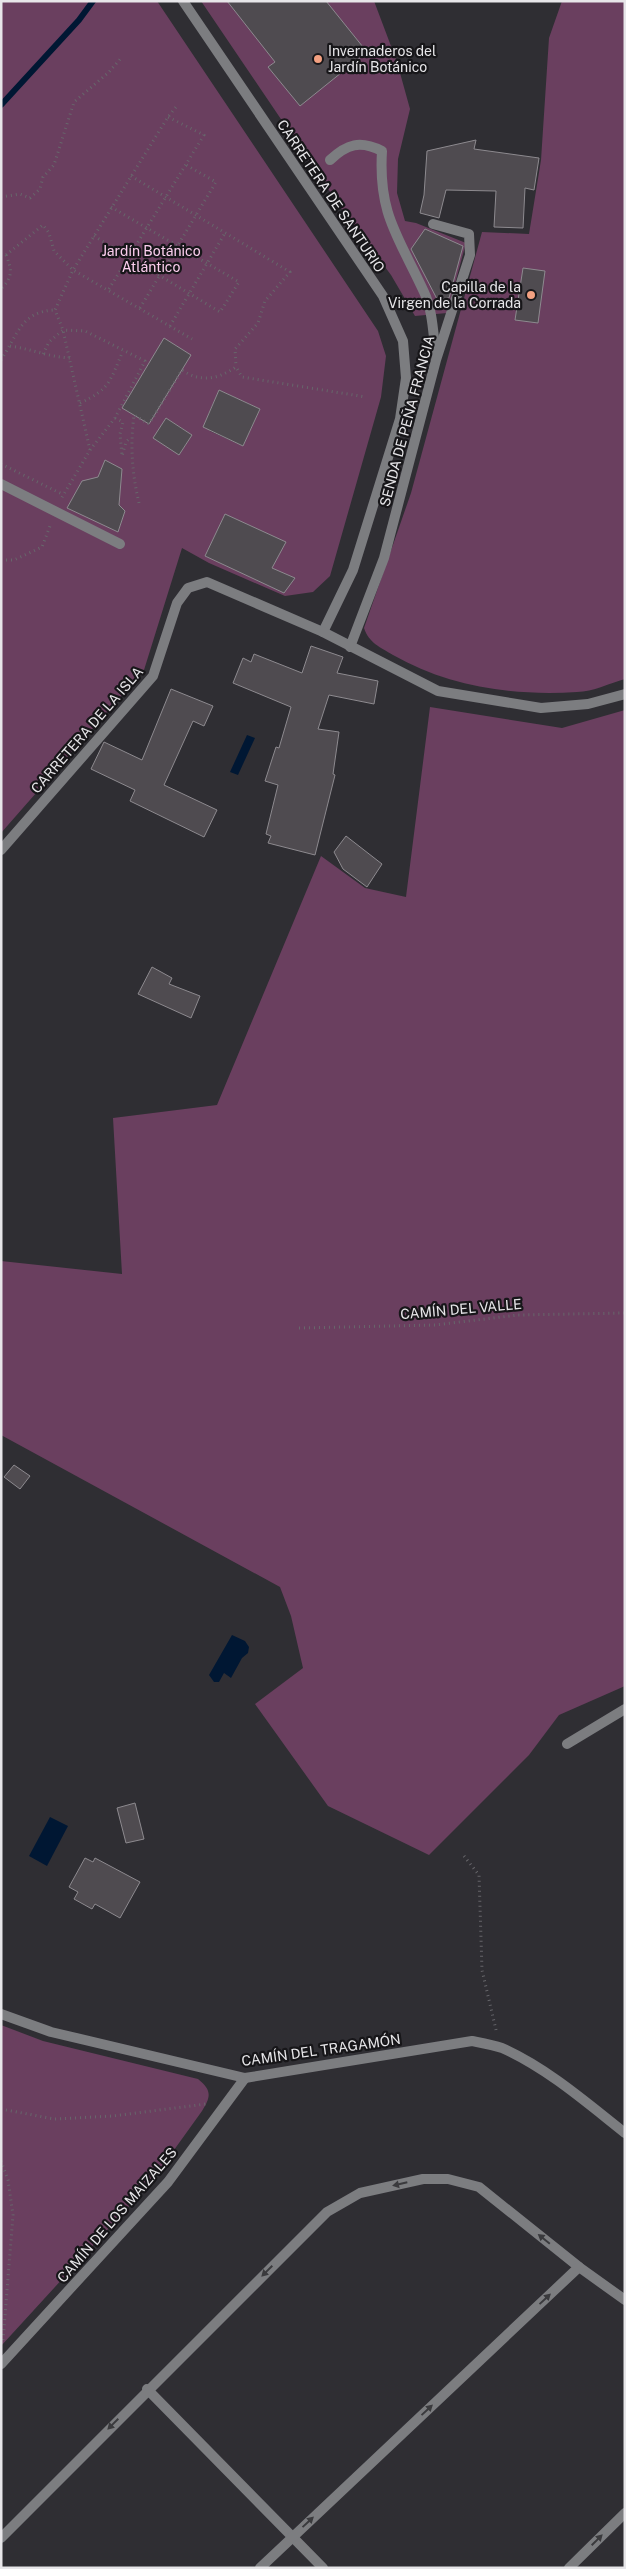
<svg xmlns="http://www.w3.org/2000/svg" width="626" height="2569" viewBox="0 0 626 2569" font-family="'Public Sans',sans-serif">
<rect width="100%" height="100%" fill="#2f2e33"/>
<g fill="#6a3f5f" fill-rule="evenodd">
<path d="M 1,1 L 157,1 L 378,331 L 386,356 L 381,397 L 330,576 L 313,592 L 285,596 L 209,563 L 182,548 L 144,670 L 1,833 ZM 219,390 L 260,409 L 243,446 L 210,431 L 215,418 L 208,415 ZM 166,418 L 192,435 L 179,455 L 154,438 Z"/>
<path d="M 201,1 L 374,1 L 397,62 L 410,109 L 398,159 L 397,193 L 405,221 L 416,223 L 466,243 L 447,313 L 415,316 L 391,275 L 339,205 Z"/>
<path d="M 562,1 L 625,1 L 625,679 C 610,683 593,692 577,692 C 513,696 449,687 393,655 C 380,647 369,643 364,628 L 411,493 L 482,232 L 529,234 L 541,160 L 549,38 Z"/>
<path d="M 430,707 L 562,728 L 625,710 L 625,1686 L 559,1715 L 529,1755 L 429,1855 L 328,1806 L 255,1704 L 303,1668 L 291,1616 L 280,1587 L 1,1435 L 1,1261 L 122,1274 L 113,1118 L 217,1105 L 321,856 L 365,888 L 406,897 Z"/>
<path d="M 1,2025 L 43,2041 L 198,2079 C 212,2090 211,2097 202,2111 L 151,2182 L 1,2346 Z"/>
</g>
<g fill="#001733">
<path d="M 247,735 L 255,738 L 238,775 L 230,772 Z"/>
<path d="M 232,1635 L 245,1641 L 249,1647 L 248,1653 L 242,1658 L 231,1678 L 224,1673 L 219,1682 L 214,1682 L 209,1675 Z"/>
<path d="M 50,1817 L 68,1826 L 47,1866 L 29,1856 Z"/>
</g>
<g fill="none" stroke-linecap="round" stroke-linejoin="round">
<path stroke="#001733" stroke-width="6" d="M 1,105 L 79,20 L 93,1"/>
</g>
<g fill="#4f4b50" stroke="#8d8a8f">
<path d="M 227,1 L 326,1 L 367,52 L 300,106 L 268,67 L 275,62 Z"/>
<path d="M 476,140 L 474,149 L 539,158 L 534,190 L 525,188 L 523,228 L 494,227 L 496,191 L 446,190 L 439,218 L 420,213 L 424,195 L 427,151 Z"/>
<path d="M 425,229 L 463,246 L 449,298 L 437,299 L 411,249 Z"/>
<path d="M 523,268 L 545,271 L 538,323 L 515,320 Z"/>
<path d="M 164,338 L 191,355 L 149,424 L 122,408 Z"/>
<path d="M 219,390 L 260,409 L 243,446 L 203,427 Z"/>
<path d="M 166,418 L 192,435 L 179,455 L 153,438 Z"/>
<path d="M 105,460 L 122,469 L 119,505 L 125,511 L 118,532 L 67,508 L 82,481 L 98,477 Z"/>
<path d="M 225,514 L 286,542 L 272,568 L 295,578 L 284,593 L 205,556 Z"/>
<path d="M 311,646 L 343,657 L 337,673 L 378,681 L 374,704 L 329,695 L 318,729 L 339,732 L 333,774 L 335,775 L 315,855 L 268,843 L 271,836 L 266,834 L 278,785 L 265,781 L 276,747 L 279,748 L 291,707 L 233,683 L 243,658 L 251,662 L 254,654 L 302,673 Z"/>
<path d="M 171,689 L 213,706 L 204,726 L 193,721 L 164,785 L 217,810 L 204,837 L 130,801 L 135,790 L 91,769 L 104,742 L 142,760 Z"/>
<path d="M 346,836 L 382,864 L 367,887 L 343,869 L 334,852 Z"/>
<path d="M 152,967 L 172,978 L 169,984 L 200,996 L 191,1018 L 138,994 Z"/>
<path d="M 14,1465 L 30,1476 L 20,1489 L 4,1477 Z"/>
<path d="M 135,1803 L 144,1839 L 126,1843 L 117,1808 Z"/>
<path d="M 85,1858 L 93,1862 L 95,1858 L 140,1882 L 120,1918 L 95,1904 L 92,1909 L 74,1899 L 78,1892 L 69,1887 Z"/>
</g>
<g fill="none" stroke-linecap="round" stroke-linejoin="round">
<g stroke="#67666b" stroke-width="3" stroke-dasharray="1 4" stroke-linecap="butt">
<path d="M 131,176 L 290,272 L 265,301 L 258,323 L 235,349 L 236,367"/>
<path d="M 1,197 L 20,194 L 30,198 L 40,189 L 43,177 L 54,165 L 74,102 L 108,73 L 122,57"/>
<path d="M 94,236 L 220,312 L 239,282 L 111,207"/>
<path d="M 1,254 L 6,255 C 12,270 13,277 1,289"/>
<path d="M 6,255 L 43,225 L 49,233 L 54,251 L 73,270 L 192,339"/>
<path d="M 109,289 L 204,135 L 168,117"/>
<path d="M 140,308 L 216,182 L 186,165"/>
<path d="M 170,326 L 225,233"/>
<path d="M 10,346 C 31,349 49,357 70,358"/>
<path d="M 43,354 L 49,342 L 63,330 L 85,331 L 145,361 L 115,418 L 90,450 L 61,499"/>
<path d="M 1,360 C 17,336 21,311 55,310"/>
<path d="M 80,403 C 111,389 110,380 123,351"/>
<path d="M 115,418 L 123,422 L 120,434 L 122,456 L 126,442 L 130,438"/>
<path d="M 90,450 L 63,330 L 55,310 L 73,270 L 168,117 L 176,107"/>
<path d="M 1,464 L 62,494"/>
<path d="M 139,503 C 132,473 130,446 134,415 L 149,424 L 182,370 C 201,383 218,379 236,367 L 242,377 L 366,397"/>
<path d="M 1,560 L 14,560 L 42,547 L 50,526"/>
<path d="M 299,1328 L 435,1325 L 518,1315 L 625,1313"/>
<path d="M 464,1856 L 479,1875 L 482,1970 L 496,2030"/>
<path d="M 1,2109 L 54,2119 L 113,2116 L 206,2104"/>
<path d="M 1,2161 L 8,2180 L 13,2215 L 3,2341"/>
</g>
<g stroke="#7c7d80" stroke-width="10">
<path d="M 330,160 C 347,144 360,140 382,151 C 378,215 399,237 424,292 C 433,311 433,334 436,355"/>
<path d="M 350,647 L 384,558 L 436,360 L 470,255 L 469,234 L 433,224"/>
<path d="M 567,1744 L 625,1709"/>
<path d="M 147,2389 L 323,2568"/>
<path d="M 1,2538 L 327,2212 L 360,2193 L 423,2179 L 448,2179 L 479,2187 L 579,2267 L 625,2300"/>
<path d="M 260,2568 L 579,2267"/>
<path d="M 569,2568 L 625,2513"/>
</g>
<g stroke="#7c7d80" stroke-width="10">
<path d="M 183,1 L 383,296 L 403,341 L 406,378 L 400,419 L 353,570 L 323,632"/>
<path d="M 1,484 L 120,544"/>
<path d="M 1,850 L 153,676 L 177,603 L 188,588 L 207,582 L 323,632 L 438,691 L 541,708 L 588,704 L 625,694"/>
<path d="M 1,2014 L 51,2032 L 245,2078 L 472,2041 C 482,2043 493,2045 502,2048 C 547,2068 587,2103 625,2133"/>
<path d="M 1,2364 L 168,2182 L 245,2078"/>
</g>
</g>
<defs><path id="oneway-solid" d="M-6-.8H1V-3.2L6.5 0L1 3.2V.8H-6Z" transform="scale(1.25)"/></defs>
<g fill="#3a3a3d">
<use href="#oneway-solid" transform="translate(400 2184) rotate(167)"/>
<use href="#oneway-solid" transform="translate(544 2239) rotate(-141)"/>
<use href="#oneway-solid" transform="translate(267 2271) rotate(135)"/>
<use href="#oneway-solid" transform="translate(545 2299) rotate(-43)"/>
<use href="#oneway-solid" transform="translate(427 2410) rotate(-43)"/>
<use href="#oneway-solid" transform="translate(113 2424) rotate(135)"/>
<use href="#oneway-solid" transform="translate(308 2522) rotate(-43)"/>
<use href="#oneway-solid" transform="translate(597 2540) rotate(-45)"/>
</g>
<g fill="#f3a081" stroke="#171619" stroke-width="2">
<circle cx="318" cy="59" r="5"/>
<circle cx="531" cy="295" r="5"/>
</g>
<g text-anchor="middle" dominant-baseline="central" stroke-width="4.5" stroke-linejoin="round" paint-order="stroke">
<g font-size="14" fill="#e7e6e9" stroke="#171619" text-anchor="start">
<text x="328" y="51">Invernaderos del<tspan x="328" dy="16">Jardín Botánico</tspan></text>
<text x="521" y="287" text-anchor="end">Capilla de la<tspan x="521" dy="16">Virgen de la Corrada</tspan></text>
</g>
<g font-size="14" fill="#e7e6e9" stroke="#171619">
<text transform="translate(331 196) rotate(56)">CARRETERA DE SANTURIO</text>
<text transform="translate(407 421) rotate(-75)">SENDA DE PEÑA FRANCIA</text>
<text transform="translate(87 730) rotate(-49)">CARRETERA DE LA ISLA</text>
<text transform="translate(461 1309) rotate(-5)">CAMÍN DEL VALLE</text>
<text transform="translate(321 2050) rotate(-8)">CAMÍN DEL TRAGAMÓN</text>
<text transform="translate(117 2215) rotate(-49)">CAMÍN DE LOS MAIZALES</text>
</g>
<g font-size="14" fill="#fcceee" stroke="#171619">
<text x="151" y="251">Jardín Botánico<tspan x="151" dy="16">Atlántico</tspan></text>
</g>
</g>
<rect width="626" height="2569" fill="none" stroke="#e7e6e9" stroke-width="5"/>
</svg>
